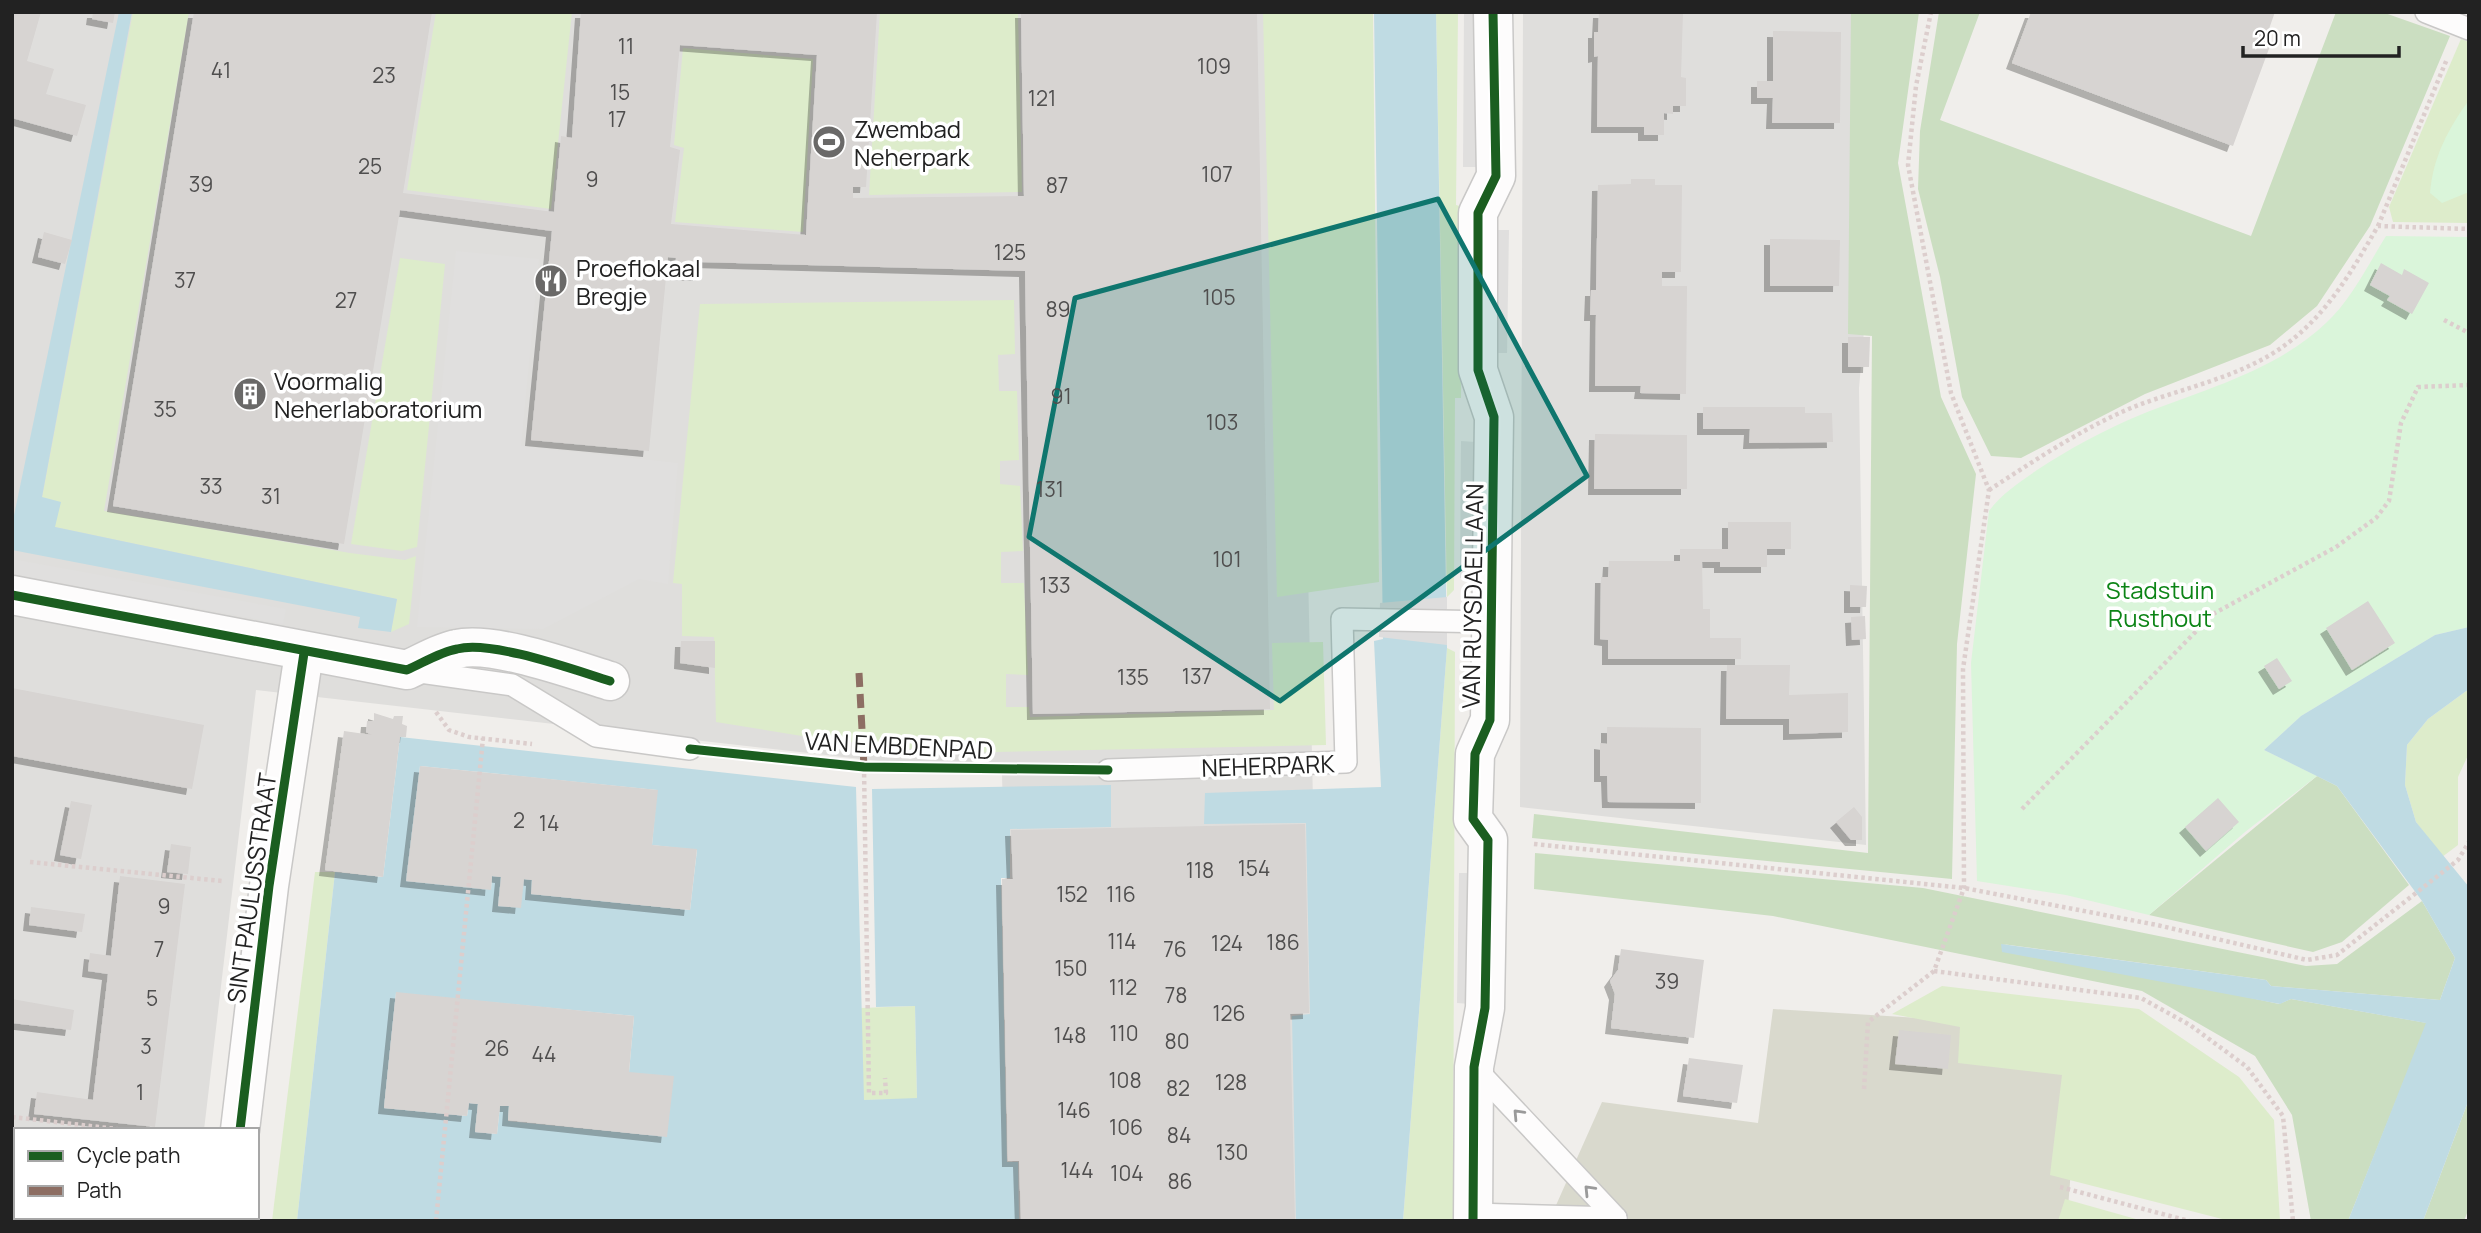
<svg xmlns="http://www.w3.org/2000/svg" width="2481" height="1233" viewBox="0 0 2481 1233" font-family="Manrope,sans-serif">
<defs>
<filter id="shadow"><feDropShadow dx="-6" dy="6" stdDeviation="0" flood-color="#0004"/></filter>
</defs>
<rect width="100%" height="100%" fill="#f0eeeb"/>
<g fill="#dfdedc">
<path d="M 12,12 L 1296,12 L 1322,1221 L 1014,1221 L 1002,775 L 256,690 L 204,1130 L 16,1130 L 16,1217 L 193,1217 L 193,1221 L 12,1221 Z"/>
<path d="M 1523,12 L 1892,12 L 1859,388 L 1866,845 L 1520,807 Z"/>
</g>
<path fill="#d9d9cd" d="M 1773,1009 L 1968,1021 L 2079,1065 L 2067,1221 L 1549,1221 L 1602,1102 L 1758,1123 Z"/>
<g fill="#ddeccb">
<path d="M 133,12 L 189,12 L 104,511 L 350,553 L 405,560 L 416,556 L 409,624 L 391,632 L 397,599 L 55,527 L 42,498 Z"/>
<path d="M 436,12 L 572,12 L 551,209 L 407,190 Z"/>
<path d="M 880,12 L 1018,12 L 1022,192 L 869,195 Z"/>
<path d="M 1263,12 L 1373,12 L 1379,582 L 1277,597 Z"/>
<path d="M 1436,12 L 1458,12 L 1456,205 L 1463,207 L 1461,398 L 1455,398 L 1454,590 L 1447,597 Z"/>
<path d="M 2461,39 L 2469,42 L 2469,223 L 2393,222 L 2389,207 Z"/>
<path d="M 683,48 L 813,59 L 803,232 L 675,222 L 684,148 L 674,145 Z"/>
<path d="M 400,258 L 445,264 L 417,547 L 402,551 L 351,544 Z"/>
<path d="M 1014,300 L 1015,354 L 998,355 L 999,391 L 1017,391 L 1019,460 L 1000,461 L 1000,484 L 1020,486 L 1023,551 L 1001,552 L 1001,583 L 1024,583 L 1028,675 L 1006,674 L 1006,707 L 1029,707 L 1030,717 L 1274,710 L 1272,643 L 1323,642 L 1326,745 L 949,753 L 808,737 L 716,722 L 714,637 L 682,636 L 682,584 L 673,583 L 700,304 Z"/>
<path d="M 1447,648 L 1455,652 L 1453,1221 L 1403,1221 Z"/>
<path d="M 2469,689 L 2469,753 L 2458,777 L 2458,845 L 2442,857 L 2416,822 L 2405,785 L 2407,745 L 2428,719 Z"/>
<path d="M 315,872 L 335,872 L 297,1221 L 272,1221 Z"/>
<path d="M 1942,986 L 2139,1009 L 2239,1077 L 2274,1120 L 2280,1221 L 2230,1221 L 2050,1175 L 2062,1075 L 1958,1063 L 1960,1027 L 1892,1014 Z"/>
<path d="M 915,1006 L 917,1099 L 863,1100 L 861,1008 Z"/>
<path d="M 2065,1199 L 2143,1221 L 2058,1221 Z"/>
</g>
<g fill="#cbdec1">
<path d="M 1851,12 L 1919,12 L 1898,163 L 1941,397 L 1976,474 L 1957,644 L 1952,879 L 1532,838 L 1534,814 L 1868,853 L 1872,336 L 1848,334 Z"/>
<path d="M 1939,12 L 1980,12 L 1940,120 L 2251,236 L 2336,12 L 2382,12 L 2450,36 L 2370,226 L 2317,306 L 2270,345 L 2145,394 L 2021,458 L 1991,456 L 1962,397 L 1940,277 L 1918,189 L 1920,131 Z"/>
<path d="M 2317,776 L 2337,786 L 2409,885 L 2342,942 L 2313,952 L 2149,915 Z"/>
<path d="M 1535,853 L 1923,888 L 2306,966 L 2337,964 L 2422,901 L 2455,958 L 2440,1000 L 2271,986 L 2266,980 L 2002,944 L 2279,1004 L 2291,999 L 2427,1023 L 2348,1221 L 2311,1221 L 2292,1115 L 2255,1056 L 2142,991 L 1773,916 L 1534,889 Z"/>
<path d="M 2469,1099 L 2469,1208 L 2464,1221 L 2423,1221 Z"/>
</g>
<g fill="#daf5da">
<path d="M 2469,100 L 2469,192 L 2442,203 L 2430,193 C 2433,157 2448,129 2469,100 Z"/>
<path d="M 2386,236 L 2469,237 L 2469,627 L 2435,635 L 2301,716 L 2264,750 L 2317,776 L 2245,832 L 2149,915 L 2066,895 L 1977,881 L 1971,663 L 1989,511 C 2002,493 2019,483 2037,470 C 2069,449 2104,430 2140,415 C 2204,389 2274,372 2326,323 C 2351,300 2368,265 2386,236 Z"/>
</g>
<g fill="#e0dfde">
<path d="M 1464,12 L 1478,12 L 1477,167 L 1463,167 Z"/>
<path d="M 1496,230 L 1509,230 L 1507,353 L 1495,353 Z"/>
<path d="M 456,251 L 539,259 L 521,446 L 678,463 L 668,584 L 639,579 L 543,629 L 417,627 Z"/>
<path d="M 1461,441 L 1475,442 L 1473,578 L 1460,578 Z"/>
<path d="M 12,559 L 286,609 L 283,624 L 12,574 Z"/>
<path d="M 1459,873 L 1471,873 L 1470,1004 L 1457,1003 Z"/>
</g>
<g fill="#bfdbe3" fill-rule="evenodd">
<path d="M 119,12 L 132,12 L 42,497 L 61,502 L 55,527 L 397,599 L 391,632 L 358,628 L 360,617 L 12,550 L 12,525 Z"/>
<path d="M 1374,12 L 1436,12 L 1447,648 L 1403,1221 L 1296,1221 L 1292,1016 L 1310,1014 L 1306,823 L 1204,824 L 1205,793 L 1381,787 L 1374,641 L 1383,639 Z"/>
<path d="M 2469,627 L 2469,689 L 2428,719 L 2407,745 L 2405,785 L 2416,822 L 2469,887 L 2469,1099 L 2423,1221 L 2348,1221 L 2426,1023 L 2291,999 L 2280,1004 L 2002,952 L 2001,944 L 2266,980 L 2271,986 L 2440,1000 L 2455,958 L 2422,901 L 2337,786 L 2264,750 L 2301,716 L 2435,635 Z"/>
<path d="M 400,737 L 856,787 L 864,1100 L 917,1098 L 915,1006 L 876,1007 L 872,789 L 1111,785 L 1111,827 L 1010,829 L 1010,878 L 1001,878 L 1007,1162 L 1018,1162 L 1019,1221 L 297,1221 L 335,872 L 383,877 ZM 420,766 L 657,790 L 652,845 L 697,850 L 690,910 L 532,894 L 532,880 L 492,876 L 491,889 L 407,881 ZM 396,993 L 634,1016 L 629,1072 L 647,1135 L 508,1121 L 509,1106 L 500,1106 L 497,1134 L 475,1132 L 478,1104 L 469,1103 L 467,1116 L 384,1108 Z"/>
</g>
<path fill="#dedddd" d="M 1447,597 L 1447,645 L 1379,637 L 1380,603 Z"/>
<g fill="#d7d4d2" fill-rule="evenodd" filter="url(#shadow)">
<path d="M 12,12 L 41,12 L 27,61 L 54,69 L 46,94 L 86,105 L 77,136 L 12,118 Z"/>
<path d="M 93,12 L 115,12 L 113,23 L 92,19 Z"/>
<path d="M 194,12 L 432,12 L 403,193 L 554,212 L 561,136 L 572,138 L 581,12 L 877,12 L 866,187 L 853,187 L 853,198 L 1024,196 L 1021,12 L 1257,12 L 1270,709 L 1033,714 L 1025,271 L 700,262 L 699,275 L 675,274 L 676,258 L 668,257 L 649,451 L 531,440 L 552,231 L 400,210 L 344,544 L 113,506 ZM 680,45 L 817,55 L 806,235 L 671,224 L 680,150 L 670,147 Z"/>
<path d="M 1599,12 L 1683,12 L 1681,77 L 1686,78 L 1686,106 L 1673,106 L 1673,114 L 1664,113 L 1664,135 L 1644,135 L 1644,127 L 1597,127 L 1598,56 L 1594,57 L 1594,32 L 1598,32 Z"/>
<path d="M 2031,12 L 2275,12 L 2264,43 L 2270,46 L 2233,146 L 2012,63 Z"/>
<path d="M 1773,31 L 1841,32 L 1840,123 L 1772,123 L 1773,98 L 1757,98 L 1757,81 L 1773,81 Z"/>
<path d="M 1631,179 L 1655,179 L 1655,185 L 1682,185 L 1681,272 L 1662,272 L 1662,286 L 1687,286 L 1686,394 L 1640,393 L 1641,386 L 1595,386 L 1596,315 L 1590,315 L 1591,290 L 1596,290 L 1598,185 L 1631,184 Z"/>
<path d="M 44,232 L 72,240 L 65,264 L 38,257 Z"/>
<path d="M 1770,239 L 1840,240 L 1839,286 L 1770,286 Z"/>
<path d="M 2381,263 L 2402,275 L 2404,269 L 2429,283 L 2412,314 L 2387,300 L 2390,296 L 2370,285 Z"/>
<path d="M 1848,337 L 1870,337 L 1869,367 L 1848,367 Z"/>
<path d="M 1703,407 L 1805,407 L 1805,413 L 1832,413 L 1833,442 L 1749,443 L 1750,429 L 1703,429 Z"/>
<path d="M 1595,434 L 1687,435 L 1687,489 L 1594,489 Z"/>
<path d="M 1728,522 L 1791,522 L 1791,549 L 1767,549 L 1767,567 L 1720,567 L 1720,562 L 1702,562 L 1703,609 L 1710,609 L 1710,638 L 1741,638 L 1741,659 L 1608,659 L 1608,640 L 1600,639 L 1601,577 L 1608,577 L 1609,561 L 1680,561 L 1680,549 L 1728,549 Z"/>
<path d="M 1850,585 L 1867,586 L 1866,607 L 1850,607 Z"/>
<path d="M 2368,601 L 2395,643 L 2352,670 L 2326,628 Z"/>
<path d="M 1865,616 L 1866,639 L 1852,640 L 1851,617 Z"/>
<path d="M 681,641 L 715,641 L 715,668 L 680,663 Z"/>
<path d="M 2277,658 L 2292,681 L 2279,689 L 2264,666 Z"/>
<path d="M 1727,665 L 1790,665 L 1789,695 L 1848,693 L 1848,732 L 1789,734 L 1789,719 L 1726,719 Z"/>
<path d="M 12,688 L 204,725 L 192,789 L 12,756 Z"/>
<path d="M 374,713 L 393,719 L 394,716 L 403,716 L 402,724 L 407,726 L 406,737 L 400,737 L 383,877 L 325,870 L 344,731 L 372,735 L 366,732 L 367,721 L 374,721 Z"/>
<path d="M 1607,727 L 1701,728 L 1701,803 L 1608,802 L 1607,776 L 1600,776 L 1600,743 L 1607,744 Z"/>
<path d="M 420,766 L 658,790 L 652,845 L 697,849 L 690,910 L 531,894 L 532,880 L 524,879 L 521,908 L 498,906 L 501,877 L 492,876 L 491,890 L 406,881 Z"/>
<path d="M 2218,798 L 2239,822 L 2206,851 L 2185,827 Z"/>
<path d="M 71,801 L 92,805 L 81,859 L 60,855 Z"/>
<path d="M 1854,807 L 1862,817 L 1862,840 L 1851,840 L 1836,822 Z"/>
<path d="M 1305,824 L 1309,1013 L 1290,1014 L 1295,1221 L 1021,1221 L 1019,1161 L 1008,1161 L 1002,879 L 1013,879 L 1011,830 Z"/>
<path d="M 171,844 L 191,847 L 188,874 L 167,872 Z"/>
<path d="M 120,876 L 185,884 L 155,1127 L 34,1114 L 37,1092 L 93,1100 L 108,974 L 88,971 L 90,953 L 111,956 Z"/>
<path d="M 31,907 L 85,914 L 82,932 L 29,925 Z"/>
<path d="M 1621,949 L 1704,960 L 1694,1038 L 1611,1028 L 1615,994 L 1610,981 L 1618,970 Z"/>
<path d="M 396,992 L 634,1016 L 629,1072 L 674,1076 L 667,1137 L 508,1120 L 509,1106 L 500,1106 L 497,1134 L 475,1132 L 478,1104 L 469,1103 L 467,1116 L 384,1108 Z"/>
<path d="M 12,999 L 74,1010 L 71,1030 L 12,1023 Z"/>
<path d="M 1899,1030 L 1951,1035 L 1948,1069 L 1895,1064 Z"/>
<path d="M 1689,1058 L 1743,1065 L 1737,1103 L 1683,1096 Z"/>
<path d="M 12,1205 L 16,1206 L 16,1217 L 111,1217 L 125,1221 L 12,1221 Z"/>
</g>
<g fill="none" stroke-linecap="round" stroke-linejoin="round">
<defs>
<g id="lane">
<path d="M 2426,12 L 2469,29"/>
<path d="M 413,671 L 512,685 L 596,736 L 690,749"/>
<path d="M 1108,770 L 1346,762 L 1342,619 L 1490,622"/>
<path d="M 1474,1067 L 1616,1218"/>
<path d="M 1473,1214 L 1616,1218"/>
</g>
<g id="street">
<path d="M 12,595 L 407,670 C 423,663 440,652 457,649 C 492,640 574,670 610,681"/>
<path d="M 240,1130 L 269,886 L 304,653"/>
<path d="M 230,1221 L 230,1217"/>
<path d="M 1473,1221 L 1474,1067 L 1485,1008 L 1488,840 L 1473,819 L 1475,754 L 1490,720 L 1494,417 L 1478,370 L 1478,213 L 1496,176 L 1493,12"/>
</g>
</defs>
<use href="#lane" stroke="#c9c8c7" stroke-width="24"/>
<use href="#street" stroke="#c9c8c7" stroke-width="41"/>
<g stroke="#dccecd" stroke-width="4.5" stroke-dasharray="3.5 3.5" stroke-linecap="butt">
<path d="M 2378,226 L 2447,59"/>
<path d="M 2444,320 L 2469,333"/>
<path d="M 1989,490 C 2034,461 2081,429 2131,408 C 2176,390 2228,380 2270,355 C 2322,324 2349,276 2378,226 L 2469,229"/>
<path d="M 436,712 L 449,730 L 469,737 L 532,744"/>
<path d="M 864,767 L 869,1093 L 886,1093 L 885,1078"/>
<path d="M 2022,809 L 2213,614 L 2336,547 L 2376,518 L 2389,501 L 2401,423 L 2418,387 L 2469,385"/>
<path d="M 1534,844 L 1964,888 L 2157,925 L 2307,960 L 2337,955 L 2458,860 L 2469,842"/>
<path d="M 30,862 L 222,881"/>
<path d="M 1934,971 L 2141,998 L 2190,1025 L 2247,1067 L 2283,1116 L 2293,1221"/>
<path d="M 1864,1089 L 1868,1022 L 1934,971 L 1964,888 L 1963,669 L 1989,490 L 1951,393 L 1908,165 L 1916,86 L 1931,12"/>
<path d="M 12,1117 L 125,1130"/>
<path d="M 2060,1187 L 2189,1221"/>
<path d="M 436,1221 L 483,738"/>
</g>
<use href="#lane" stroke="#fdfcfc" stroke-width="21"/>
<use href="#street" stroke="#fdfcfc" stroke-width="38"/>
<path stroke="#8d6e63" stroke-width="7" stroke-dasharray="14 7" stroke-linecap="butt" d="M 859,673 L 864,767"/>
<defs>
<g id="cycleway">
<path d="M 12,595 L 407,670 C 423,663 440,652 457,649 C 492,640 574,670 610,681"/>
<path d="M 690,749 L 864,767 L 1108,770"/>
<path d="M 240,1130 L 269,886 L 304,653"/>
<path d="M 1473,1221 L 1474,1067 L 1485,1008 L 1488,840 L 1473,819 L 1475,754 L 1490,720 L 1494,417 L 1478,370 L 1478,213 L 1496,176 L 1493,12"/>
</g>
</defs>
<use href="#cycleway" stroke="#fff" stroke-width="13"/>
<use href="#cycleway" stroke="#1b5e20" stroke-width="9"/>
</g>
<defs><path id="oneway-chevron" d="M-2-3.5L2.5 0L-2 3.5" fill="none" stroke-width="1.6" stroke-linecap="round" stroke-linejoin="round" transform="scale(1.75)"/></defs>
<g stroke="#9a9a9a">
<use href="#oneway-chevron" transform="translate(1518 1114) rotate(-133)"/>
<use href="#oneway-chevron" transform="translate(1589 1190) rotate(-134)"/>
</g>
<path fill="#0f766e" fill-opacity="0.2" stroke="#0f766e" stroke-width="5" stroke-linejoin="round" d="M 1438,199 L 1587,476 L 1280,701 L 1029,537 L 1075,298 Z"/>
<defs>
<symbol id="stadium-disc" viewBox="-11 -11 22 22"><circle r="9.5" fill="#6a6968" stroke="#fff"/><path d="M0-5a6.5 5 0 1 0 0 10a6.5 5 0 1 0 0-10ZM-3.5-1.8h7v3.6h-7Z" fill="#fff"/></symbol>
<symbol id="restaurant-disc" viewBox="-11 -11 22 22"><circle r="9.5" fill="#6a6968" stroke="#fff"/><path d="M-5-6h1v4h1v-4h1v4h1v-4h1v5L-1.5 .5V6h-2V.5L-5-1ZM5-6V6H3V1.5H1.5Q1.5-4 5-6Z" fill="#fff"/></symbol>
<symbol id="building-disc" viewBox="-11 -11 22 22"><circle r="9.5" fill="#6a6968" stroke="#fff"/><path d="M-4-6H4V6H1V3H-1V6H-4ZM-2.5-4.3h1.7v1.8h-1.7ZM.8-4.3h1.7v1.8H.8ZM-2.5-1h1.7V.8h-1.7ZM.8-1h1.7V.8H.8Z" fill="#fff"/></symbol>
</defs>
<g fill-rule="evenodd">
<use href="#stadium-disc" x="810" y="123" width="38" height="38"/>
<use href="#restaurant-disc" x="532" y="262" width="38" height="38"/>
<use href="#building-disc" x="231" y="375" width="38" height="38"/>
</g>
<g text-anchor="middle" dominant-baseline="central" stroke-width="7" stroke-linejoin="round" paint-order="stroke">
<g font-size="21" fill="#4f4e4e">
<text x="626" y="46">11</text>
<text x="1214" y="66">109</text>
<text x="221" y="70">41</text>
<text x="384" y="75">23</text>
<text x="620" y="92">15</text>
<text x="1042" y="98">121</text>
<text x="617" y="119">17</text>
<text x="370" y="166">25</text>
<text x="1217" y="174">107</text>
<text x="592" y="179">9</text>
<text x="201" y="184">39</text>
<text x="1057" y="185">87</text>
<text x="1010" y="252">125</text>
<text x="185" y="280">37</text>
<text x="1219" y="297">105</text>
<text x="346" y="300">27</text>
<text x="1058" y="309">89</text>
<text x="1061" y="396">91</text>
<text x="165" y="409">35</text>
<text x="1222" y="422">103</text>
<text x="211" y="486">33</text>
<text x="1050" y="489">131</text>
<text x="271" y="496">31</text>
<text x="1227" y="559">101</text>
<text x="1055" y="585">133</text>
<text x="1197" y="676">137</text>
<text x="1133" y="677">135</text>
<text x="519" y="820">2</text>
<text x="549" y="823">14</text>
<text x="1254" y="868">154</text>
<text x="1200" y="870">118</text>
<text x="1072" y="894">152</text>
<text x="1121" y="894">116</text>
<text x="164" y="906">9</text>
<text x="1122" y="941">114</text>
<text x="1283" y="942">186</text>
<text x="1227" y="943">124</text>
<text x="159" y="949">7</text>
<text x="1175" y="949">76</text>
<text x="1071" y="968">150</text>
<text x="1667" y="981">39</text>
<text x="1123" y="987">112</text>
<text x="1176" y="995">78</text>
<text x="152" y="998">5</text>
<text x="1229" y="1013">126</text>
<text x="1124" y="1033">110</text>
<text x="1070" y="1035">148</text>
<text x="1177" y="1041">80</text>
<text x="146" y="1046">3</text>
<text x="497" y="1048">26</text>
<text x="544" y="1054">44</text>
<text x="1125" y="1080">108</text>
<text x="1231" y="1082">128</text>
<text x="1178" y="1088">82</text>
<text x="140" y="1092">1</text>
<text x="1074" y="1110">146</text>
<text x="1126" y="1127">106</text>
<text x="1179" y="1135">84</text>
<text x="1232" y="1152">130</text>
<text x="1077" y="1170">144</text>
<text x="1127" y="1173">104</text>
<text x="1180" y="1181">86</text>
</g>
<g font-size="24" fill="#222" stroke="#fff" text-anchor="start">
<text x="854" y="128">Zwembad<tspan x="854" dy="28">Neherpark</tspan></text>
<text x="576" y="267">Proeflokaal<tspan x="576" dy="28">Bregje</tspan></text>
<text x="274" y="380">Voormalig<tspan x="274" dy="28">Neherlaboratorium</tspan></text>
</g>
<g font-size="24" fill="#0c8416" stroke="#fff">
<text x="2160" y="589">Stadstuin<tspan x="2160" dy="28">Rusthout</tspan></text>
</g>
<g font-size="24" fill="#222" stroke="#fff">
<text transform="translate(1472 596) rotate(-89)">VAN RUYSDAELLAAN</text>
<text transform="translate(899 745) rotate(3)">VAN EMBDENPAD</text>
<text transform="translate(1268 765) rotate(-2)">NEHERPARK</text>
<text transform="translate(251 888) rotate(-82)">SINT PAULUSSTRAAT</text>
</g>
</g>
<rect width="2481" height="1233" fill="none" stroke="#222222" stroke-width="28"/>
<rect x="14" y="1128" width="245" height="91" fill="#ffffff" stroke="#a7a7a7" stroke-width="2"/>
<rect x="28" y="1151" width="35" height="10" fill="#1b5e20" stroke="#a7a7a7" stroke-width="2"/>
<text x="77" y="1163" font-size="21" fill="#222222">Cycle path</text>
<rect x="28" y="1186" width="35" height="10" fill="#8d6e63" stroke="#a7a7a7" stroke-width="2"/>
<text x="77" y="1198" font-size="21" fill="#222222">Path</text>
<path d="M2243 46v10h156v-10" fill="none" stroke="#222222" stroke-width="3.5"/>
<text x="2254" y="46" font-size="21" fill="#222222" stroke="#ffffff" stroke-width="5" paint-order="stroke">20 m</text>
</svg>
